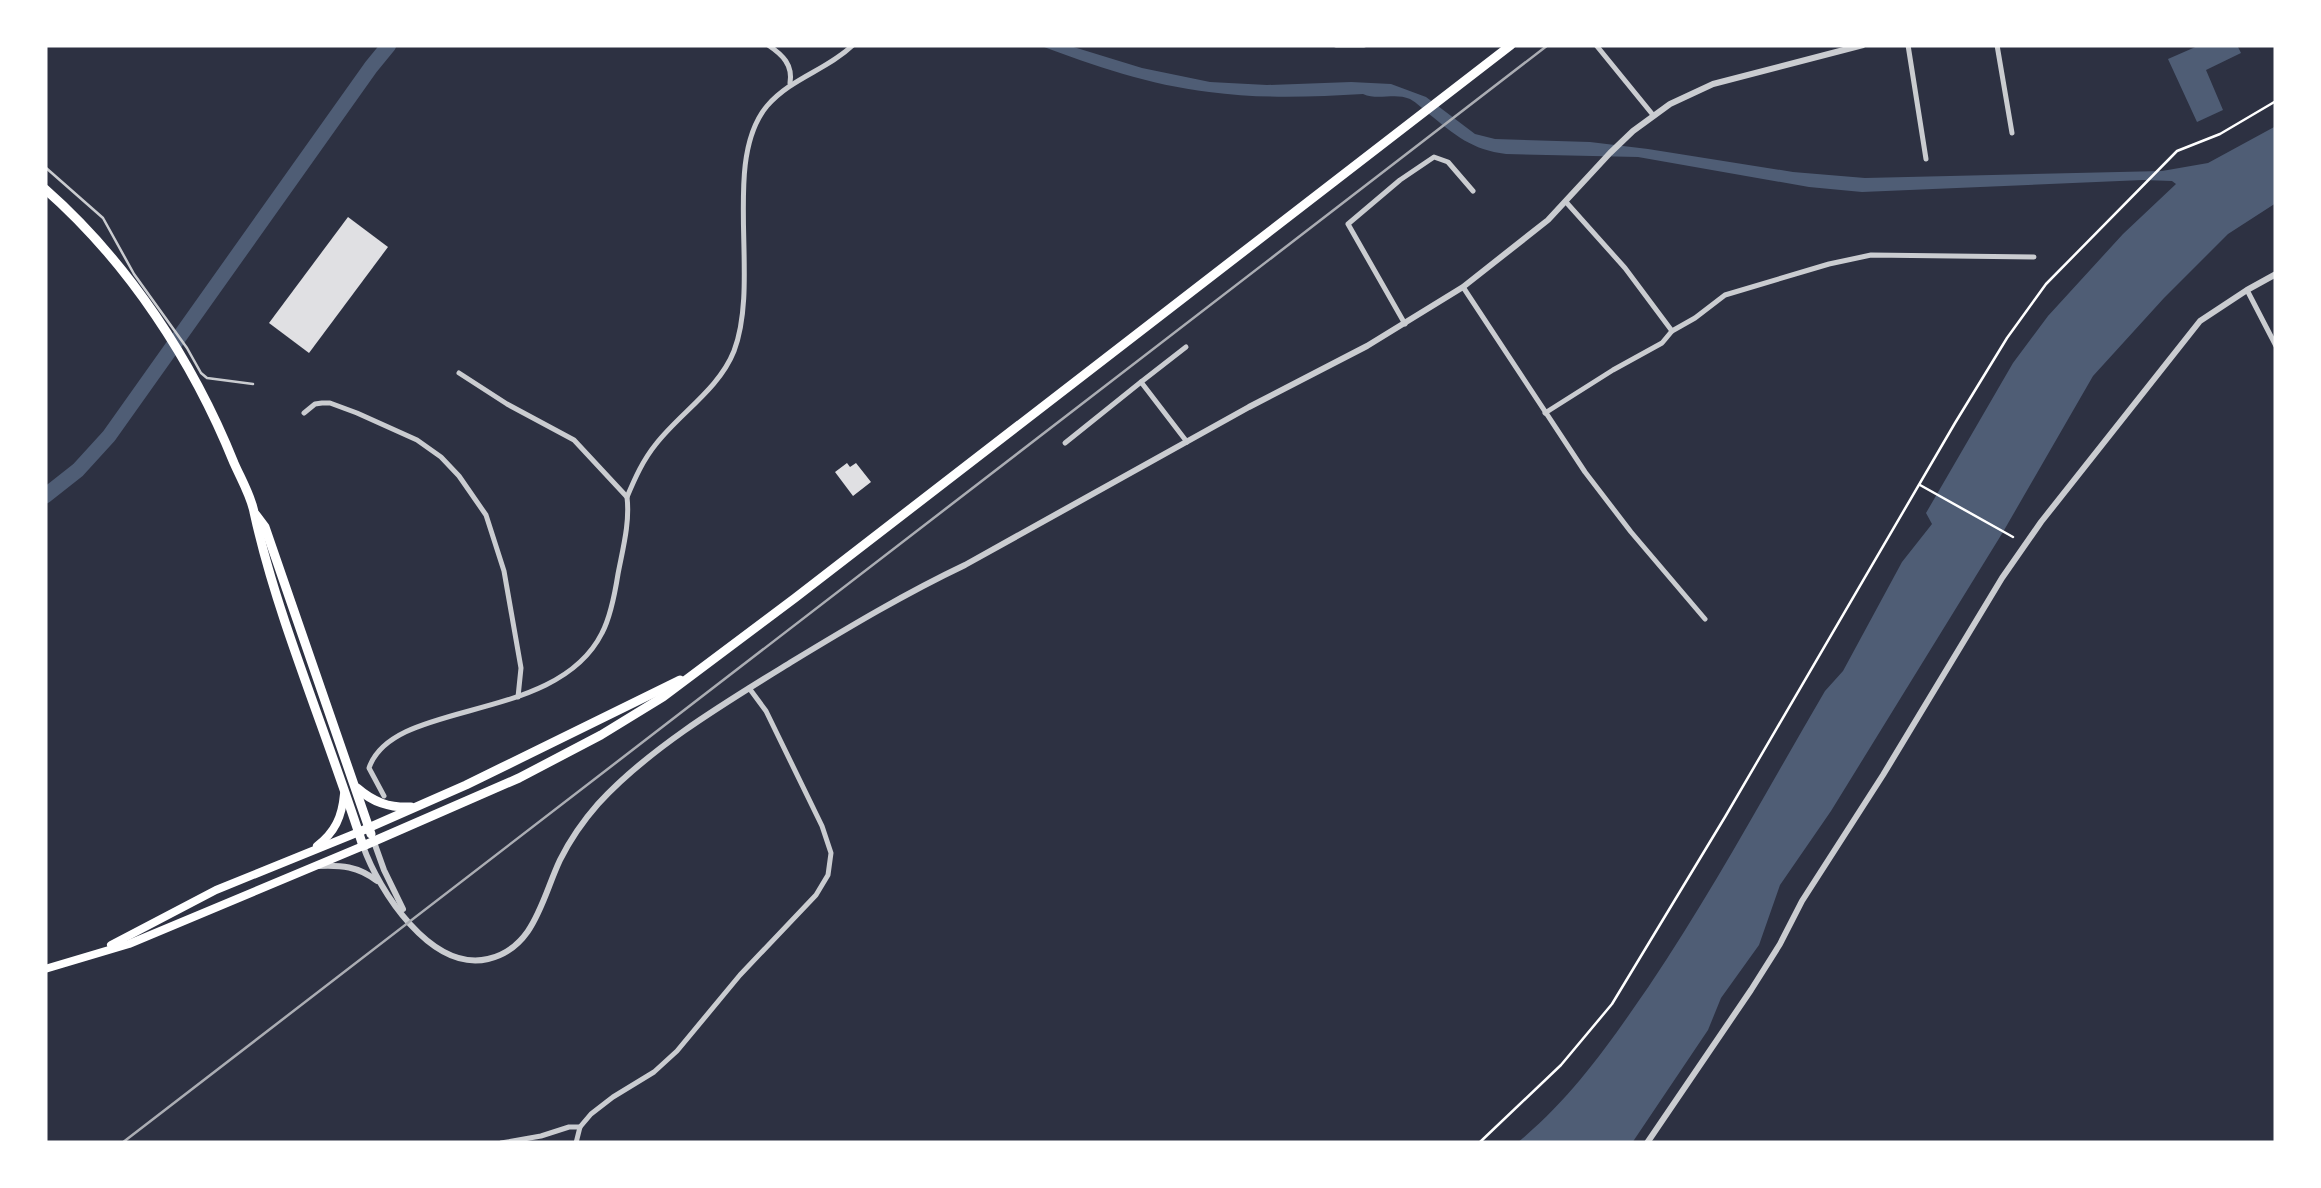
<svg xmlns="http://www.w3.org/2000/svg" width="2321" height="1188" viewBox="0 0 2321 1188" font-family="Arial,sans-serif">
<rect width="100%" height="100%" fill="#2d3142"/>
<g fill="#4f5d75">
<path d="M 1039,45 L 1067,45 L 1142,68 L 1210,82 L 1267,85 L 1351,82 L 1391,84 L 1426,97 L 1475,134 L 1495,139 L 1590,142 L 1648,149 L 1793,172 L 1865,178 L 2162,171 L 2208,163 L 2276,126 L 2276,203 L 2228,234 L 2164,298 L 2093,376 L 2003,532 L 1831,811 L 1780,885 L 1759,945 L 1721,998 L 1708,1030 L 1632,1143 L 1517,1143 C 1572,1098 1609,1044 1649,986 C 1713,891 1767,790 1825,691 L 1843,671 L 1902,562 L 1932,524 L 1926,513 L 2013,363 L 2048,316 L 2123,234 L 2176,184 L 2172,181 L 2143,180 L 1862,192 L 1809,187 L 1638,157 L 1506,154 C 1472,150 1455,135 1429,114 C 1423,109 1417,103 1410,99 C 1394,92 1379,101 1363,94 C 1312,97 1260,99 1209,92 C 1150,85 1094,66 1039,45 Z"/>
<path d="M 2200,45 L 2237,45 L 2241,53 L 2206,70 L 2223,110 L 2197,122 L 2168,59 Z"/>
</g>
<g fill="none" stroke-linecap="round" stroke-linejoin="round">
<path stroke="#4f5d75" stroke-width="15" d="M 45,496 L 78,470 L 109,436 L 371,67 L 389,45"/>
</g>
<g fill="#e0e0e3">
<path d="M 348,217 L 388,247 L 309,353 L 269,323 Z"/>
<path d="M 847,463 L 850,467 L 856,463 L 871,482 L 853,496 L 835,472 Z"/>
</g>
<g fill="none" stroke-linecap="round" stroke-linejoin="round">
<g stroke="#fff" stroke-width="2.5">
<path d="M 1920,485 L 2013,537"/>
<path d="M 1479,1143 L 1561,1065 L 1612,1004 L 1725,817 L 1955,423 L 2007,338 L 2046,284 L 2177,151 L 2220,134 L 2276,101"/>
</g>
<path stroke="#caccd0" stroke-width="2.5" d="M 45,167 L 103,218 L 134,274 L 187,348 L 201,373 L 207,378 L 253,384"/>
<g stroke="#caccd0" stroke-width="5">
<path d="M 768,45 C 783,55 793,65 790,83"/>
<path d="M 1336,45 L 1364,45"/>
<path d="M 1596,45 L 1653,115"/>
<path d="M 1908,45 L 1926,159"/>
<path d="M 1997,45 L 2012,133"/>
<path d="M 1566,202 L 1625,268 L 1672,331 L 1695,318 L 1725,295 L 1829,264 L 1871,255 L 2034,257"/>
<path d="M 1463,287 L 1585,472 L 1631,532 L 1705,619"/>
<path d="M 2247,290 L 2276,346"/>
<path d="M 1405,324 L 1348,224 L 1400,180 L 1434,157 L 1448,162 L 1473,191"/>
<path d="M 1186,347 L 1141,382 L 1187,442"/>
<path d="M 304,413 L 315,404 L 322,403 L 330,403 L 357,413 L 417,440 L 441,457 L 459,476 L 486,515 L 504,571 L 521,668 L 518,697"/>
<path d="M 1545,413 L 1613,370 L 1662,343 L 1672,331"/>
<path d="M 1065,443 L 1141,382"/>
<path d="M 627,497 C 635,478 643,460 656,444 C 680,413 719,389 734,351 C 761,280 721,161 767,106 C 791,78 827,70 853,45"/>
<path d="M 384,796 L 369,768 C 393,698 556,725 602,633 C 611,616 615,593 618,574 C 623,548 630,522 627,497 L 574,440 L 507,404 L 459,373"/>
<path d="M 501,1143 L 541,1136 L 569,1127 L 580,1127"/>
<path d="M 576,1143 L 580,1127 L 591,1114 L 613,1097 L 654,1072 L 677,1051 L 740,975 L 816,895 L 828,875 L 831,853 L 822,826 L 766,711 L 749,688"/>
</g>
<g stroke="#caccd0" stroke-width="6">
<path d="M 374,842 L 384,870 L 403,909"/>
<path d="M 363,846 C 379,891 431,972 488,959 C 535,948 542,898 560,860 C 570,840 583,821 598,804 C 649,748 728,701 793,661 C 849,627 906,593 965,565 L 1249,407 L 1367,346 L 1463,287 L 1548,220 L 1610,153 L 1633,131 L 1670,104 L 1713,84 L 1863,45"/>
<path d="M 318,866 C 341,865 358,866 377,881"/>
<path d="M 1647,1143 L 1751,990 L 1780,944 L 1802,901 L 1883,775 L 2002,578 L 2041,522 L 2200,321 L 2247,290 L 2276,274"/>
</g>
<g stroke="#fff" stroke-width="8">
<path d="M 317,846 C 335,832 342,817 344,794"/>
<path d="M 111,945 L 216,890 L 359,832"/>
<path d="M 45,969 L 129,944 L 363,846"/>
</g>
<g stroke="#fff" stroke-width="9">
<path d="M 45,189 C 128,262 193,361 234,463 C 241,479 251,496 254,512 C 262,549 273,586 285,622 C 310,697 339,771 363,846 L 519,778 L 601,735 L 663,697 L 795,598 L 1511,45"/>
<path d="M 256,515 L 265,527 L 371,834"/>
<path d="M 357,788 C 373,802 389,808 411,807"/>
<path d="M 359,832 L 466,785 L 680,680"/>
</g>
<path stroke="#abadb3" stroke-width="2.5" d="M 122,1143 L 1548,45"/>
</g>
<rect width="2321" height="1188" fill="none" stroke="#ffffff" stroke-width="95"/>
</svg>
